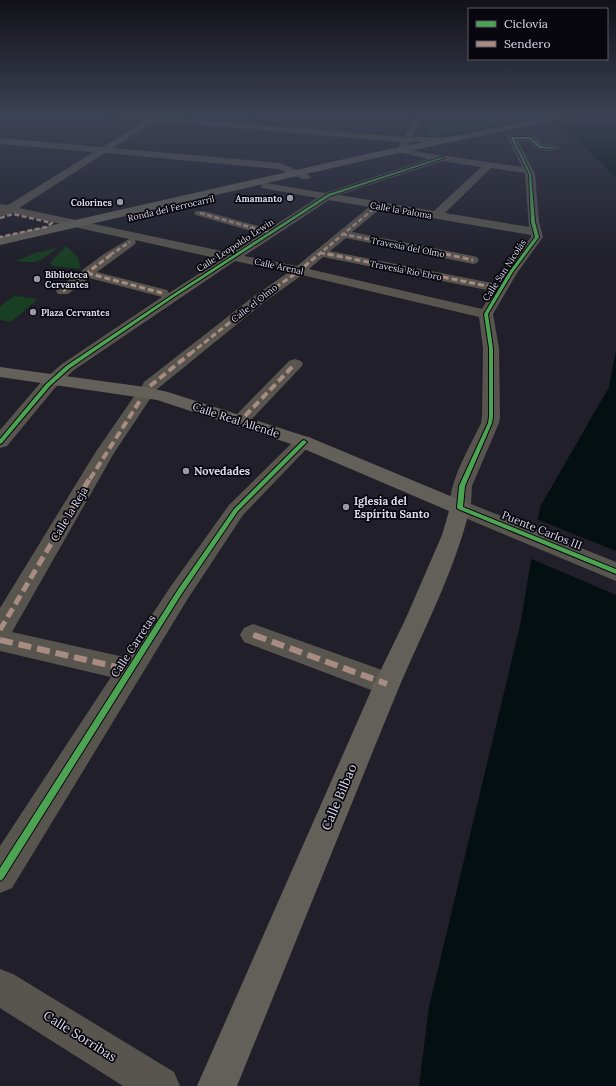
<svg xmlns="http://www.w3.org/2000/svg" width="616" height="1086" viewBox="0 0 616 1086" font-family="Lora,serif">
<rect width="100%" height="100%" fill="#201f2a"/>
<g fill="#183f22">
<path d="M 435,115 L 475,115 L 503,123 L 434,136 L 426,135 Z"/>
<path d="M 66,246 L 77,256 L 81,269 L 52,266 L 50,263 Z"/>
<path d="M 57,248 C 39,262 39,264 16,261 L 35,253 Z"/>
<path d="M 14,296 L 38,299 L 11,322 L 0,320 L 0,306 Z"/>
</g>
<g fill="#030f10">
<path d="M 542,115 L 616,115 L 616,178 L 578,140 Z"/>
<path d="M 616,350 L 616,1086 L 419,1086 L 429,1007 L 521,621 L 540,507 L 609,387 Z"/>
</g>
<path fill="#201f2a" d="M 536,519 L 616,551 L 616,595 L 529,558 Z"/>
<g fill="none" stroke-linecap="round" stroke-linejoin="round">
<g fill="#58554f" fill-rule="evenodd">
<path d="M 101,115 L 152,116 L 159,115 L 161,117 L 404,137 L 415,115 L 423,115 L 412,137 L 449,137 L 453,140 L 449,143 L 409,142 L 406,149 L 425,153 L 522,167 L 508,138 L 509,136 L 531,135 L 534,136 L 542,144 L 559,146 L 560,148 C 556,152 544,151 538,149 C 535,148 532,143 529,141 L 518,141 L 535,174 L 539,222 L 543,237 L 517,273 L 493,314 L 499,348 L 500,417 L 499,423 L 472,486 L 471,504 L 616,562 L 616,581 L 453,513 C 441,494 472,443 481,423 L 482,417 L 483,348 L 479,317 L 302,275 L 263,303 L 156,390 L 150,391 L 144,390 L 142,386 L 144,382 L 253,297 L 289,272 L 283,271 L 235,261 L 74,370 L 54,389 L 7,446 L 0,448 L 0,430 L 42,381 L 62,364 L 162,297 L 89,278 L 68,294 L 58,294 L 56,291 L 58,288 L 104,254 L 129,239 L 11,213 L 7,215 L 0,216 L 0,204 L 8,205 L 94,152 L 0,144 L 0,138 L 102,147 L 146,121 L 105,117 ZM 155,121 L 401,142 L 397,150 L 398,152 L 429,159 L 325,193 L 266,183 L 262,184 L 261,186 L 262,188 L 317,198 L 269,229 L 204,211 L 196,211 L 194,213 L 196,215 L 261,234 L 231,253 L 19,208 L 105,153 L 278,169 L 303,179 L 309,179 L 311,177 L 309,175 L 280,163 L 113,148 ZM 442,161 L 481,167 L 434,211 L 339,195 ZM 491,168 L 525,173 L 529,227 L 445,213 ZM 329,200 L 369,207 L 297,266 L 244,256 ZM 380,209 L 531,235 L 531,237 L 497,284 L 330,251 L 346,238 L 473,264 L 477,263 L 479,260 L 477,257 L 473,256 L 352,232 ZM 135,240 L 215,258 L 222,259 L 169,293 L 167,290 L 97,272 L 134,245 L 136,242 ZM 323,257 L 492,291 L 493,291 L 482,309 L 309,269 Z"/>
<path d="M 295,359 L 301,361 L 303,364 L 301,367 L 251,420 L 245,421 L 239,420 L 236,416 L 239,412 L 289,361 Z"/>
<path d="M 141,394 L 147,395 L 150,399 L 114,453 L 12,632 L 124,657 L 171,586 L 229,505 L 297,438 L 304,436 L 311,438 L 313,442 L 243,515 L 187,600 L 12,888 L 0,893 L 0,846 L 111,677 L 0,651 L 0,608 L 95,453 L 135,395 Z"/>
<path d="M 253,624 L 396,675 L 400,684 L 396,693 L 387,696 L 244,642 L 240,635 L 244,628 Z"/>
<path d="M 0,969 L 13,974 L 174,1072 L 180,1086 L 123,1086 L 0,1008 Z"/>
</g>
<g fill="#63605a" fill-rule="evenodd">
<path d="M 558,115 L 574,115 L 570,117 L 371,159 L 0,245 L 0,237 L 371,153 Z"/>
<path d="M 0,367 L 145,387 L 168,392 L 311,438 L 467,503 L 470,508 C 454,574 421,634 395,697 C 342,827 290,956 237,1086 L 197,1086 L 374,684 L 406,618 L 442,535 L 449,511 L 297,446 L 157,400 L 0,377 Z"/>
</g>
<g stroke="#a88b81" stroke-width="2.5" stroke-dasharray="5 2.5" stroke-linecap="butt">
<path d="M 200,213 L 271,233"/>
<path d="M 0,218 L 13,214 L 52,223 L 46,227 L 0,237"/>
<path d="M 342,234 L 450,255"/>
<path d="M 320,253 L 333,255"/>
<path d="M 110,255 L 130,242"/>
<path d="M 318,255 L 377,206"/>
</g>
<g stroke="#a88b81" stroke-width="3" stroke-dasharray="6 3" stroke-linecap="butt">
<path d="M 328,254 L 492,287"/>
<path d="M 445,254 L 473,260"/>
<path d="M 87,273 L 162,293"/>
<path d="M 63,291 L 112,254"/>
<path d="M 190,354 L 258,300 L 299,271 L 319,254"/>
</g>
<g stroke="#a88b81" stroke-width="4" stroke-dasharray="8 4" stroke-linecap="butt">
<path d="M 150,386 L 191,353"/>
<path d="M 245,416 L 295,364"/>
<path d="M 90,479 L 141,399"/>
</g>
<g stroke="#a88b81" stroke-width="5" stroke-dasharray="10 5" stroke-linecap="butt">
<path d="M 0,630 L 90,478"/>
<path d="M 253,635 L 256,636"/>
</g>
<g stroke="#a88b81" stroke-width="6" stroke-dasharray="13 6" stroke-linecap="butt">
<path d="M 254,635 L 387,684"/>
<path d="M 0,640 L 130,670"/>
</g>
<defs>
<g id="cycleway">
<path d="M 512,137 L 531,137 L 541,146 L 557,148 L 556,149 L 539,148 L 530,139 L 514,139 L 531,174 L 535,222 L 539,237 L 513,272 L 488,314 L 493,348 L 493,417 L 492,423 L 465,486 L 463,507 L 616,569 L 616,574 L 458,509 L 457,508 L 459,486 L 488,423 L 489,417 L 489,348 L 484,314 L 509,272 L 535,237 L 531,222 L 529,174 L 511,138 Z"/>
<path d="M 442,157 L 444,158 L 330,196 L 174,297 L 70,368 L 50,386 L 2,443 L 0,444 L 0,439 L 46,384 L 66,366 L 172,295 L 328,194 Z"/>
<path d="M 304,440 L 307,442 L 238,511 L 181,595 L 3,879 L 0,881 L 0,868 L 177,591 L 234,509 L 302,441 Z"/>
</g>
</defs>
<use href="#cycleway" stroke="#08070f" stroke-width="2"/>
<use href="#cycleway" fill="#4ca352" fill-rule="evenodd"/>
</g>
<linearGradient id="sky" x2="0" y2="1"><stop stop-color="#121117"/><stop offset="0.43" stop-color="#3c4255"/><stop offset="1" stop-color="#3c4255" stop-opacity="0"/></linearGradient>
<rect width="616" height="267" fill="url(#sky)"/>
<g fill="#9a99a6" stroke="#08070f" stroke-width="1.5">
<circle cx="290" cy="198" r="4"/>
<circle cx="120" cy="202" r="4"/>
<circle cx="37" cy="279" r="4"/>
<circle cx="33" cy="312" r="4"/>
<circle cx="186" cy="471" r="4"/>
<circle cx="346" cy="507" r="4"/>
</g>
<g text-anchor="middle" dominant-baseline="central" stroke-width="3.5" stroke-linejoin="round" paint-order="stroke">
<g font-size="9" font-weight="bold" fill="#dbdae9" stroke="#08070f" text-anchor="end">
<text x="282" y="198">Amamanto</text>
<text x="112" y="202">Colorines</text>
<text x="45" y="274" text-anchor="start">Biblioteca<tspan x="45" dy="10">Cervantes</tspan></text>
<text x="41" y="312" text-anchor="start">Plaza Cervantes</text>
</g>
<g font-size="9" fill="#dbdae9" stroke="#08070f">
<text transform="translate(171 208) rotate(-13)">Ronda del Ferrocarril</text>
<text transform="translate(401 210) rotate(10)">Calle la Paloma</text>
<text transform="translate(235 245) rotate(-33)">Calle Leopoldo Lewin</text>
<text transform="translate(408 247) rotate(11)">Travesía del Olmo</text>
<text transform="translate(279 266) rotate(12)">Calle Arenal</text>
<text transform="translate(406 270) rotate(11)">Travesía Río Ebro</text>
<text transform="translate(504 270) rotate(-57)">Calle San Nicolás</text>
<text transform="translate(254 303) rotate(-38)">Calle el Olmo</text>
</g>
<g font-size="11" fill="#dbdae9" stroke="#08070f">
<text transform="translate(236 420) rotate(18)">Calle Real Allende</text>
<text transform="translate(69 514) rotate(-59)">Calle la Reja</text>
<text transform="translate(542 530) rotate(22)">Puente Carlos III</text>
<text transform="translate(133 646) rotate(-57)">Calle Carretas</text>
</g>
<g font-size="11" font-weight="bold" fill="#dbdae9" stroke="#08070f" text-anchor="start">
<text x="194" y="471">Novedades</text>
<text x="354" y="501">Iglesia del<tspan x="354" dy="13">Espíritu Santo</tspan></text>
</g>
<g font-size="13" fill="#dbdae9" stroke="#08070f">
<text transform="translate(339 797) rotate(-67)">Calle Bilbao</text>
<text transform="translate(80 1036) rotate(32)">Calle Sorribas</text>
</g>
</g>
<rect x="468" y="8" width="140" height="52" fill="#08070f" stroke="#5c5b66"/>
<rect x="476" y="21" width="20" height="6" fill="#4ca352" stroke="#5c5b66"/>
<text x="504" y="28" font-size="12" fill="#dbdae9">Ciclovía</text>
<rect x="476" y="41" width="20" height="6" fill="#a88b81" stroke="#5c5b66"/>
<text x="504" y="48" font-size="12" fill="#dbdae9">Sendero</text>
</svg>
